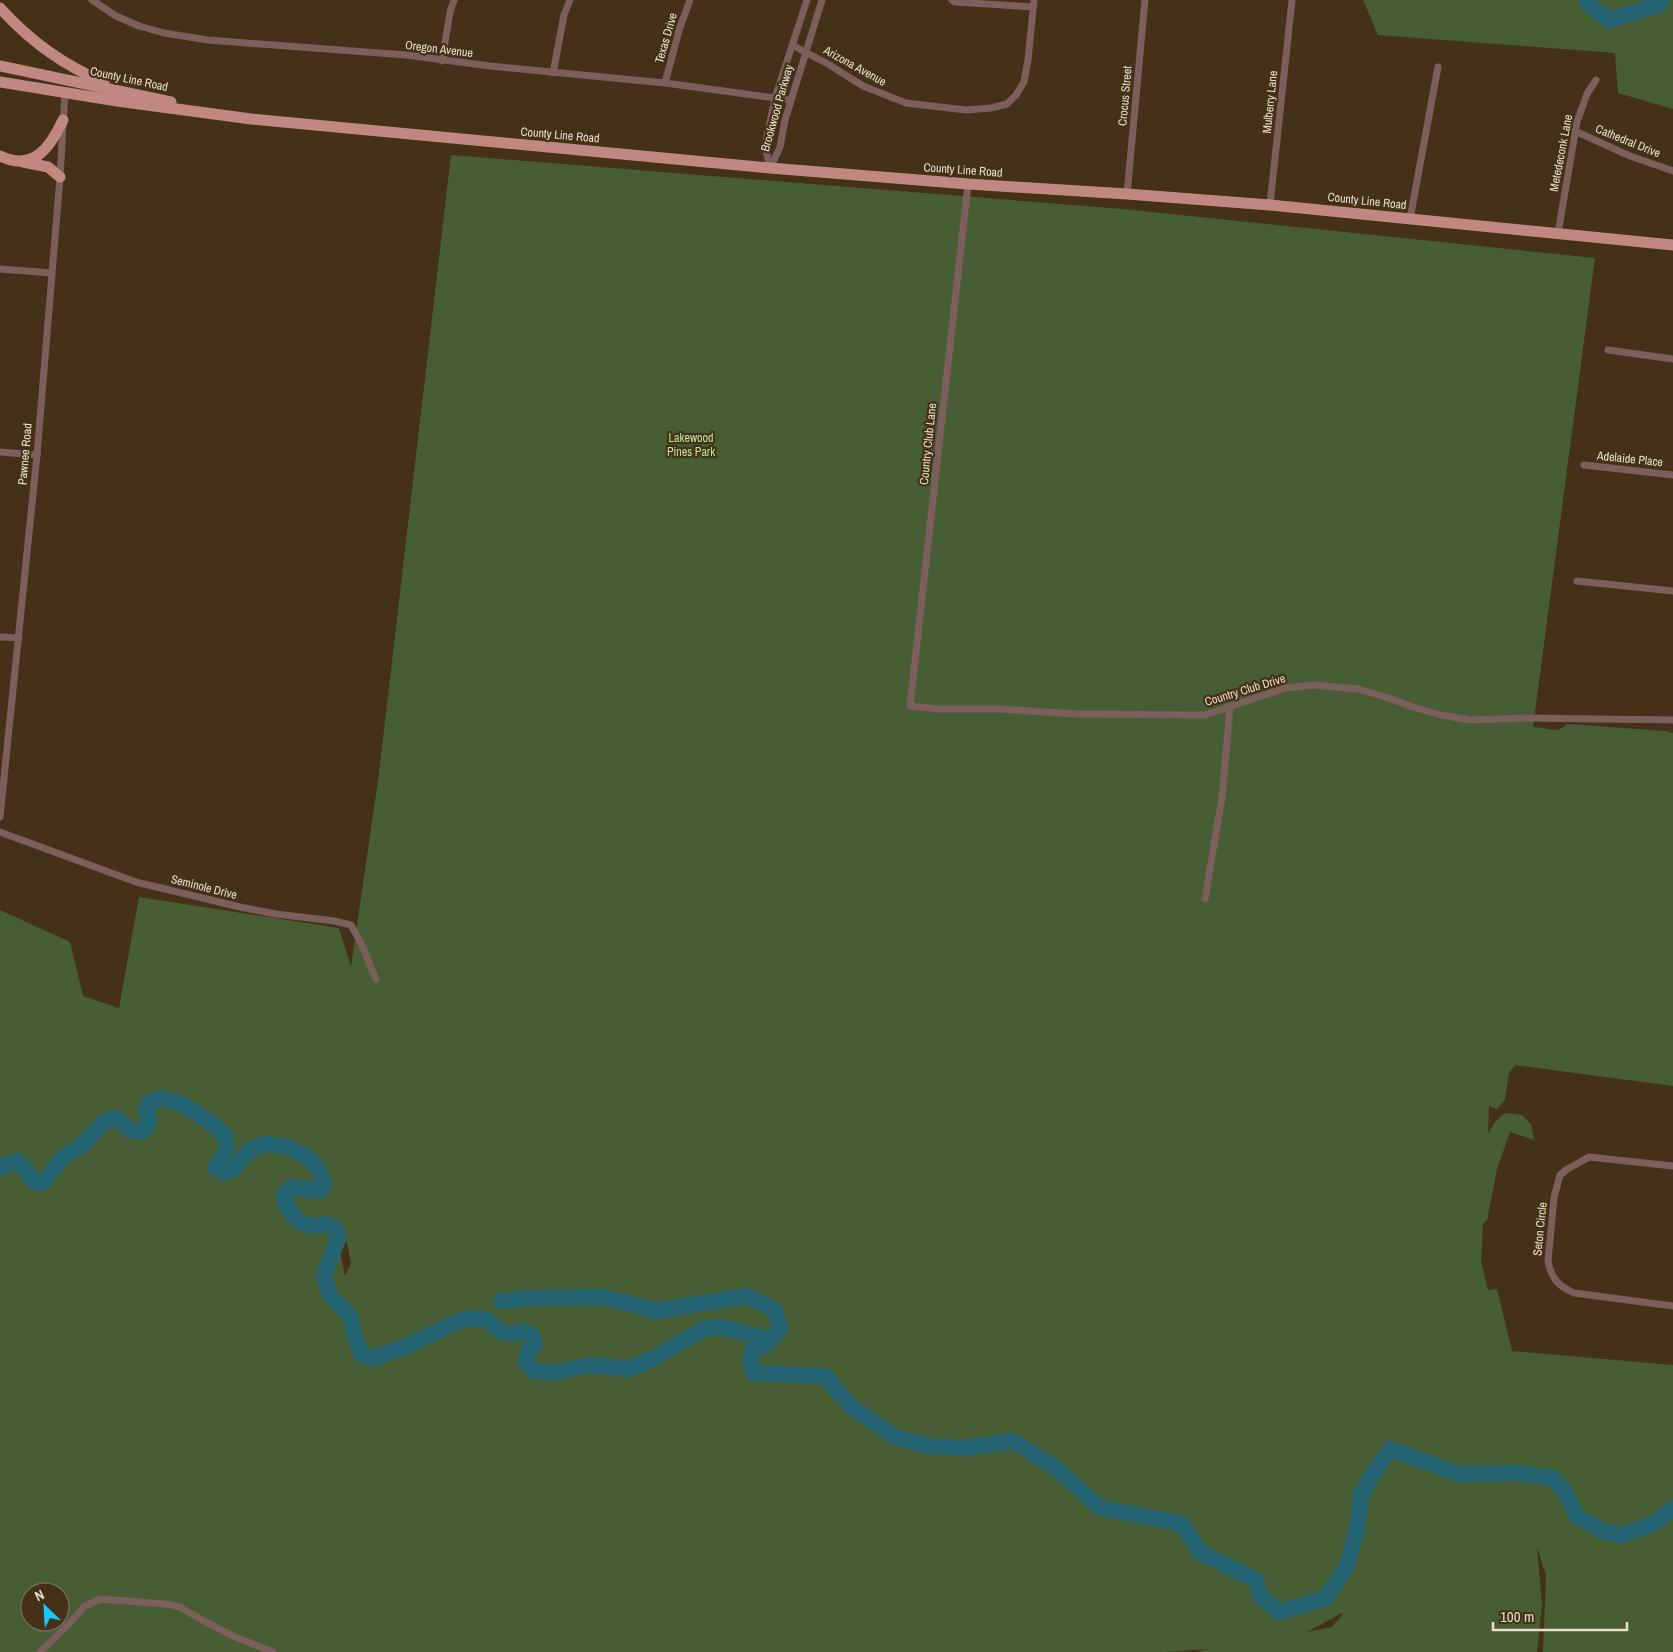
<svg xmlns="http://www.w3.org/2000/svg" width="1673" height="1652" viewBox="0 0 1673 1652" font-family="'Archivo Narrow',sans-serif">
<rect width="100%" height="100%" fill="#443117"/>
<g fill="#475e35" fill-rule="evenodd">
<path d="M 1363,0 L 1673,0 L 1673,109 L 1618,93 L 1615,53 L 1378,35 Z"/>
<path d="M 451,155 L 1123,209 L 1595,258 L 1533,727 L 1558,730 L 1568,724 L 1666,731 L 1673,733 L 1673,1086 L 1515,1065 L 1509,1073 L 1505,1100 L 1497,1109 L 1489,1106 L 1488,1133 L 1495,1122 L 1505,1113 L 1522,1115 L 1531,1124 L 1534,1140 L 1510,1132 L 1497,1169 L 1487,1221 L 1483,1224 L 1481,1261 L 1488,1290 L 1497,1289 L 1512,1351 L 1673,1365 L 1673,1652 L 1543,1652 L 1546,1576 L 1537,1547 L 1542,1605 L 1537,1652 L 1197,1652 L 1208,1649 L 1166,1652 L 0,1652 L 0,910 L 70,942 L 83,996 L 119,1008 L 139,897 L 339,928 L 351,967 L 379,773 ZM 336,1235 L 347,1242 L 351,1264 L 345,1276 ZM 30,1592 L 60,1592 L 60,1622 L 30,1622 ZM 1342,1613 L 1343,1614 L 1332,1627 L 1307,1632 Z"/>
</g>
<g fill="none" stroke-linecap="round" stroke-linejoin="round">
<g stroke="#246473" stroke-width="16">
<path d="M 1587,0 L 1591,7 L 1609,20 L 1658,5 L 1662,0"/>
<path d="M 0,1168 L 7,1164 L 18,1161 C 27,1168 27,1177 37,1183 L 44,1181 L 64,1156 L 80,1147 L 105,1121 L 116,1118 L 130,1130 L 141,1132 L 148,1126 L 149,1117 L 146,1109 L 149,1103 L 161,1098 L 182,1104 L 213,1124 L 225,1136 L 227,1148 L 215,1168 L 224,1172 L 233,1170 L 249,1150 L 264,1144 L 285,1146 L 306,1156 L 319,1170 L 324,1183 L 320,1191 L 292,1187 L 284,1195 L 285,1203 L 299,1222 L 314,1226 L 325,1224 L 336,1229 L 338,1239 L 324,1275 L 330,1295 L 350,1316 L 355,1338 L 362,1355 L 373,1358 L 407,1346 L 454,1323 L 472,1318 L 488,1320 C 499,1332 506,1337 522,1331 L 532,1336 L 535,1345 L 528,1351 L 526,1363 L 534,1371 L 555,1372 L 592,1365 L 628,1369 L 652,1359 L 677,1344 L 706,1328 L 722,1327 L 761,1337 L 767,1344"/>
<path d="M 501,1301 L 534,1298 L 604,1297 L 656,1311 L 747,1296 L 775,1310 L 780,1329 L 767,1344 L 752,1351 L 751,1364 L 754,1373 L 825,1376 L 853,1408 L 895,1437 L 929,1446 L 965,1448 L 1013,1441 L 1053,1466 L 1101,1508 L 1181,1523 L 1200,1552 L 1256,1580 L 1260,1596 L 1279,1612 L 1326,1598 L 1347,1566 L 1357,1529 L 1361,1495 L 1371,1477 L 1390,1449 L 1459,1474 L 1517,1473 L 1552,1478 L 1564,1490 L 1577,1516 L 1605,1532 L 1622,1535 L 1653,1524 L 1673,1508"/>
</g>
<g stroke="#7c5f5c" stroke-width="7">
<path d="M 92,0 L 116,16 L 139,26 L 164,33 L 208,40 L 406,55 L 490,66 L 665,83 L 790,100"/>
<path d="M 952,0 L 955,2 L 1033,7"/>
<path d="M 792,45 L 828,64 L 863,86 L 906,103 L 966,110 L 991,108 L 1007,104 L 1016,95 L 1024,82 L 1028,60 L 1034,0"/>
<path d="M 442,61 L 450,12 L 454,0"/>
<path d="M 553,73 L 564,15 L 570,0"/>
<path d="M 665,83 L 680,27 L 690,0"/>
<path d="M 1575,131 L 1630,156 L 1673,171"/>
<path d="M 770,168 L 780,147 L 785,120 L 822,0"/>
<path d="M 770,168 L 765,146 L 775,98 L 807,0"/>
<path d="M 968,184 L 910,706 L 939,709 L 1000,709 L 1075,714 L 1205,715 L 1285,688 L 1313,685 L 1358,689 L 1383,696 L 1413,707 L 1441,715 L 1471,720 L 1525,718 L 1673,720"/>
<path d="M 1127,194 L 1145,0"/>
<path d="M 1270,205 L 1292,0"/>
<path d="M 1410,219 L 1438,67"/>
<path d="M 1558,233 L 1577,122 L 1587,94 L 1596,80"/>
<path d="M 0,269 L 52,273"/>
<path d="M 1608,350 L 1673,359"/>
<path d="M 0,452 L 37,455"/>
<path d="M 1584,465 L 1673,475"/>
<path d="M 1577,581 L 1673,591"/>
<path d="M 0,637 L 19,638"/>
<path d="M 0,817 L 37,455 L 60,177 L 65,92"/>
<path d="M 0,832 L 136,882 L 240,907 L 276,914 L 334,921 L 351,925 L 360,941 L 376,979"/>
<path d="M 1205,899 L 1222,798 L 1230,707"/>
<path d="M 1673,1166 L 1589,1157 L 1566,1170 L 1560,1175 L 1554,1198 L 1548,1261 C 1551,1278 1558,1286 1574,1293 L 1673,1306"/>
<path d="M 40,1652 L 66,1627 L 85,1606 L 100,1599 L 166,1604 L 180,1607 L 200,1619 L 235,1637 L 273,1652"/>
</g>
<g stroke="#c18781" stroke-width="11">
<path d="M 0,8 C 29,40 64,66 104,82"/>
<path d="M 0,66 L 171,102"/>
<path d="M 0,82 L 117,101 L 251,119 L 770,168 L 968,184 L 1127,194 L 1270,205 L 1673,245"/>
<path d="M 0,156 C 33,172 50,148 63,120"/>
<path d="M 23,162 L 48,167 L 60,177"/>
</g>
</g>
<g text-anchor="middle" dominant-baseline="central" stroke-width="4.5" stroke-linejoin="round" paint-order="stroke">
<g font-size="12" fill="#eaddce" stroke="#443117">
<text transform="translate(666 38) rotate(-74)">Texas Drive</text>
<text transform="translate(439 49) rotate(7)">Oregon Avenue</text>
<text transform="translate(855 66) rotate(29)">Arizona Avenue</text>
<text transform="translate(129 79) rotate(12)">County Line Road</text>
<text transform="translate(1125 96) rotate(-85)">Crocus Street</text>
<text transform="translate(1270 102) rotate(-84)">Mulberry Lane</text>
<text transform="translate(777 108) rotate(-74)">Brookwood Parkway</text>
<text transform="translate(560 135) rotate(5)">County Line Road</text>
<text transform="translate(1628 141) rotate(22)">Cathedral Drive</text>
<text transform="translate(1561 153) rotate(-79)">Metedeconk Lane</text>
<text transform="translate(963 170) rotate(4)">County Line Road</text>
<text transform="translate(1367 201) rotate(6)">County Line Road</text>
<text transform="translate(928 444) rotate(-84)">Country Club Lane</text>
<text transform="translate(25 454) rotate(-85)">Pawnee Road</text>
<text transform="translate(1630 459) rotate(6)">Adelaide Place</text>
<text transform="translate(1245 690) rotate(-17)">Country Club Drive</text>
<text transform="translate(204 887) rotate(14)">Seminole Drive</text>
<text transform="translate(1540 1229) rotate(-84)">Seton Circle</text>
</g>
<g font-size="12" fill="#b8e695" stroke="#443117">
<text x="691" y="438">Lakewood<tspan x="691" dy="14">Pines Park</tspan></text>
</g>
</g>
<g transform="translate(45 1607) rotate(335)"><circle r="24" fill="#443117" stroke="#867660"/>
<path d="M0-4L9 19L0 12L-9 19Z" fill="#14cafb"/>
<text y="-8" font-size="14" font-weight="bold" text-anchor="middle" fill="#eaddce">N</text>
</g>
<path d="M1493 1622v8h134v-8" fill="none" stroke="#eaddce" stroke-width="2.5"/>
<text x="1500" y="1622" font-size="15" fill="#eaddce" stroke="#443117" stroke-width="4" paint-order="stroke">100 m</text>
</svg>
